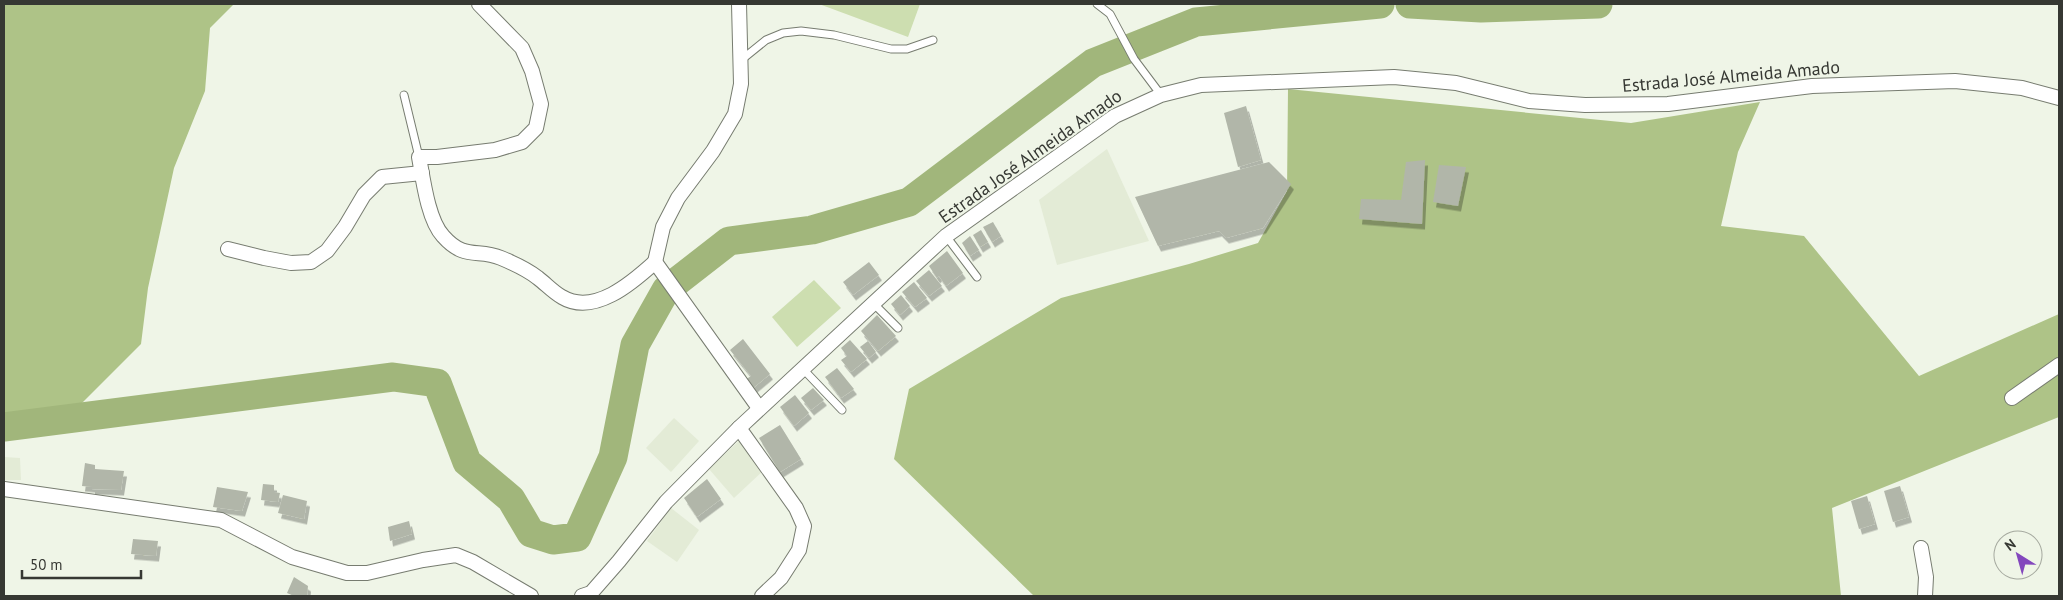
<svg xmlns="http://www.w3.org/2000/svg" width="2063" height="600" viewBox="0 0 2063 600" font-family="'PT Sans',sans-serif">
<defs>
<filter id="shadow"><feDropShadow dx="3" dy="5.5" stdDeviation="0" flood-color="#0004"/></filter>
</defs>
<rect width="100%" height="100%" fill="#eff5e7"/>
<g fill="#e3ebd6">
<path d="M 1107,149 L 1149,241 L 1057,265 L 1039,200 Z"/>
<path d="M 674,418 L 699,441 L 671,472 L 646,448 Z"/>
<path d="M 741,439 L 765,469 L 734,498 L 709,469 Z"/>
<path d="M 4,457 L 20,458 L 21,480 L 4,480 Z"/>
<path d="M 671,508 L 699,530 L 677,562 L 647,541 Z"/>
</g>
<g fill="#cddeb0">
<path d="M 819,4 L 920,4 L 908,37 Z"/>
<path d="M 814,280 L 841,308 L 797,347 L 772,317 Z"/>
</g>
<g fill="#aec387">
<path d="M 4,4 L 234,4 L 210,28 L 205,91 L 174,168 L 148,288 L 141,344 L 81,404 L 4,416 Z"/>
<path d="M 1288,89 L 1631,123 L 1760,102 L 1738,152 L 1721,226 L 1804,236 L 1919,376 L 2059,314 L 2059,417 L 1832,508 L 1841,596 L 1034,596 L 894,459 L 909,389 L 1061,298 L 1189,264 L 1258,243 L 1287,191 Z"/>
</g>
<g fill="none" stroke-linecap="round" stroke-linejoin="round">
<g stroke="#a1b67b" stroke-width="29">
<path d="M 1410,4 L 1481,8 L 1598,4"/>
<path d="M 4,427 L 393,377 L 437,383 L 467,462 L 511,499 L 531,533 L 553,540 L 577,537 L 613,457 L 635,345 L 666,290 L 729,241 L 812,230 L 909,202 L 1093,63 L 1196,22 L 1380,4"/>
</g>
</g>
<g fill="#b1b6a9" filter="url(#shadow)">
<path d="M 1246,106 L 1261,160 L 1238,167 L 1224,113 Z"/>
<path d="M 1425,160 L 1422,224 L 1359,219 L 1361,199 L 1401,200 L 1406,162 Z"/>
<path d="M 1269,162 L 1291,184 L 1263,228 L 1226,238 L 1219,231 L 1158,246 L 1135,197 Z"/>
<path d="M 1439,165 L 1466,167 L 1458,206 L 1433,202 Z"/>
<path d="M 993,222 L 1001,236 L 992,242 L 983,227 Z"/>
<path d="M 981,230 L 988,242 L 980,247 L 973,235 Z"/>
<path d="M 970,236 L 979,250 L 970,256 L 962,243 Z"/>
<path d="M 947,251 L 963,273 L 946,286 L 939,276 L 937,278 L 929,266 Z"/>
<path d="M 869,262 L 879,275 L 853,295 L 843,282 Z"/>
<path d="M 929,270 L 942,286 L 929,296 L 916,281 Z"/>
<path d="M 914,282 L 927,298 L 915,307 L 902,292 Z"/>
<path d="M 901,295 L 910,306 L 900,315 L 891,304 Z"/>
<path d="M 877,315 L 896,336 L 878,351 L 861,331 Z"/>
<path d="M 743,339 L 770,374 L 752,389 L 745,380 L 751,376 L 730,350 Z"/>
<path d="M 850,340 L 867,359 L 851,372 L 841,360 L 847,356 L 841,348 Z"/>
<path d="M 868,341 L 876,352 L 869,358 L 860,347 Z"/>
<path d="M 837,368 L 854,389 L 841,398 L 825,377 Z"/>
<path d="M 813,388 L 824,400 L 811,410 L 801,398 Z"/>
<path d="M 795,395 L 809,413 L 794,426 L 780,407 Z"/>
<path d="M 780,425 L 801,459 L 780,472 L 759,438 Z"/>
<path d="M 85,463 L 95,465 L 95,469 L 124,471 L 121,490 L 92,489 L 92,487 L 82,486 Z"/>
<path d="M 707,479 L 721,499 L 697,517 L 684,498 Z"/>
<path d="M 263,484 L 274,485 L 274,492 L 280,493 L 278,502 L 261,500 Z"/>
<path d="M 1900,486 L 1909,517 L 1893,522 L 1884,491 Z"/>
<path d="M 217,487 L 248,492 L 242,511 L 213,507 Z"/>
<path d="M 283,495 L 307,501 L 304,519 L 278,513 Z"/>
<path d="M 1867,496 L 1875,524 L 1859,529 L 1851,501 Z"/>
<path d="M 409,521 L 412,534 L 390,541 L 388,527 Z"/>
<path d="M 133,539 L 158,541 L 156,556 L 131,554 Z"/>
<path d="M 294,577 L 308,586 L 307,596 L 294,596 L 287,593 Z"/>
</g>
<g fill="none" stroke-linecap="round" stroke-linejoin="round">
<defs>
<g id="service">
<path d="M 1097,4 L 1110,14 L 1134,59 L 1161,95"/>
<path d="M 740,61 L 766,40 L 783,33 L 801,31 L 834,35 L 891,49 L 907,49 L 933,40"/>
<path d="M 404,95 L 419,157"/>
<path d="M 946,236 L 977,277"/>
<path d="M 873,303 L 898,328"/>
<path d="M 803,369 L 842,410"/>
</g>
<g id="minor">
<path d="M 479,4 L 522,48 L 532,71 L 541,104 L 536,128 L 522,142 L 495,150 L 437,157 L 419,157 C 423,179 428,220 443,236 C 465,261 478,248 501,258 C 513,263 528,270 538,278 C 546,284 553,292 562,297 C 594,316 632,283 655,262 L 759,408"/>
<path d="M 228,249 L 264,258 L 291,263 L 311,262 L 327,251 L 345,227 L 364,195 L 382,177 L 422,173"/>
<path d="M 655,262 L 663,227 L 678,198 L 713,151 L 735,114 L 741,84 L 739,4"/>
<path d="M 2012,398 L 2059,365"/>
<path d="M 739,428 L 796,508 L 804,526 L 799,550 L 781,578 L 762,596"/>
<path d="M 4,489 L 221,520 L 292,557 L 347,573 L 367,573 L 423,560 L 456,555 L 473,562 L 531,596"/>
<path d="M 1921,548 L 1926,577 L 1925,596"/>
<path d="M 582,596 L 591,593 L 619,561 L 666,502 L 739,428 L 946,236 L 1115,116 L 1161,95 L 1201,85 L 1394,77 L 1456,83 L 1529,101 L 1585,105 L 1668,104 L 1812,86 L 1955,81 L 2022,88 L 2059,98"/>
</g>
</defs>
<use href="#service" stroke="#777c70" stroke-width="9"/>
<use href="#minor" stroke="#777c70" stroke-width="16"/>
<use href="#service" stroke="#fff" stroke-width="7"/>
<use href="#minor" stroke="#fff" stroke-width="14"/>
</g>
<g text-anchor="middle" dominant-baseline="central" stroke-width="4" stroke-linejoin="round" paint-order="stroke">
<g font-size="18" fill="#363833" stroke="#eff5e7">
<text transform="translate(1731 76) rotate(-5)">Estrada José Almeida Amado</text>
<text transform="translate(1030 156) rotate(-35)">Estrada José Almeida Amado</text>
</g>
</g>
<rect width="2063" height="600" fill="none" stroke="#363833" stroke-width="10"/>
<g transform="translate(2018 555) rotate(323)"><circle r="24" fill="#eff5e7" stroke="#a5a99f"/>
<path d="M0-4L9 19L0 12L-9 19Z" fill="#8347bd"/>
<text y="-8" font-size="14" font-weight="bold" text-anchor="middle" fill="#363833">N</text>
</g>
<path d="M22 570v8h119v-8" fill="none" stroke="#363833" stroke-width="2.5"/>
<text x="30" y="570" font-size="15" fill="#363833" stroke="#eff5e7" stroke-width="4" paint-order="stroke">50 m</text>
</svg>
